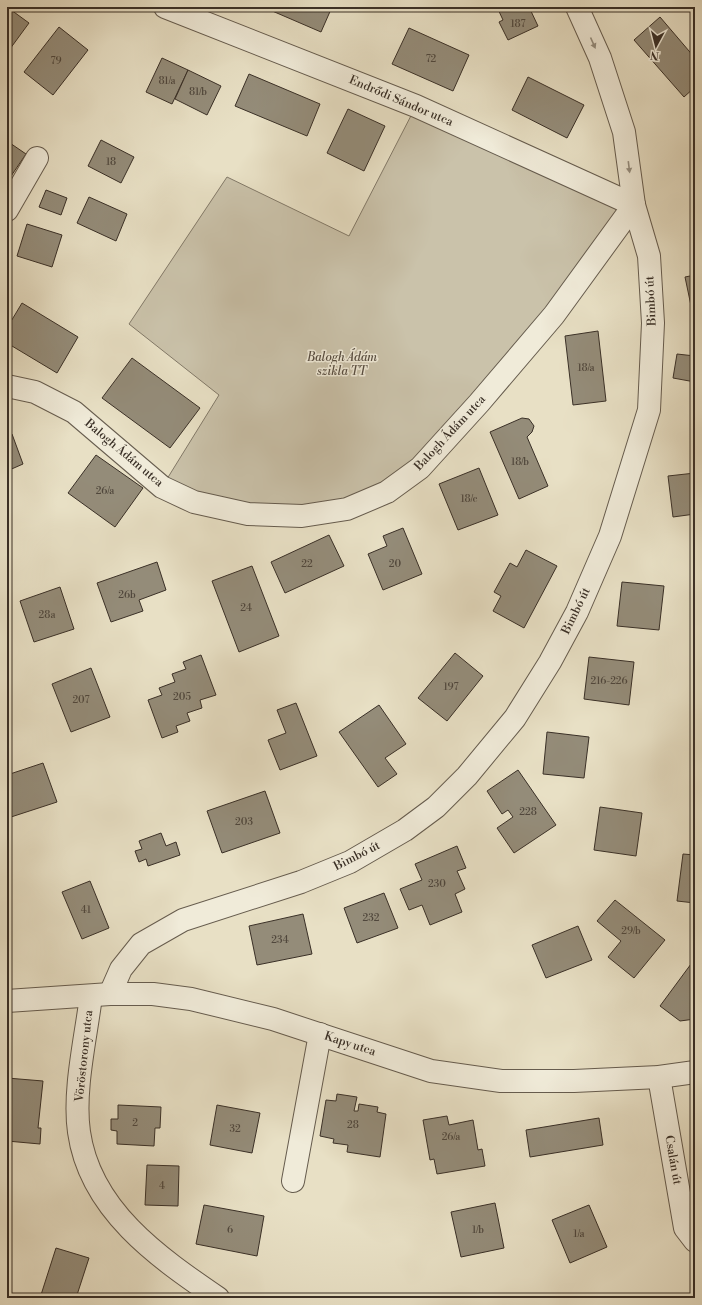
<svg xmlns="http://www.w3.org/2000/svg" width="702" height="1305" viewBox="0 0 702 1305" font-family="'Libre Bodoni',serif">
<rect width="100%" height="100%" fill="#e8e0c5"/>
<filter id="stains"><feTurbulence type="fractalNoise" baseFrequency=".005" numOctaves="4"/><feColorMatrix values="0 0 0 0 .2 0 0 0 0 .09 0 0 0 0 .02 0 0 0 .5 -.17"/></filter>
<radialGradient id="worn" r=".72"><stop offset=".6" stop-color="#630" stop-opacity="0"/><stop offset="1" stop-color="#630" stop-opacity=".3"/></radialGradient>
<path fill="#cac2aa" stroke="#827968" d="M 416,106 L 634,205 L 420,468 L 302,516 L 162,487 L 219,395 L 129,324 L 227,177 L 349,236 Z"/>
<g fill="#948c79" stroke="#3a3027">
<path d="M 7,7 L 29,23 L 7,53 Z"/>
<path d="M 263,7 L 332,7 L 321,32 Z"/>
<path d="M 497,7 L 529,7 L 538,26 L 508,40 L 499,22 L 503,20 Z"/>
<path d="M 660,17 L 695,58 L 695,87 L 684,97 L 634,40 Z"/>
<path d="M 59,27 L 88,50 L 53,95 L 24,72 Z"/>
<path d="M 409,28 L 469,55 L 453,91 L 392,64 Z"/>
<path d="M 162,58 L 188,70 L 172,104 L 146,92 Z"/>
<path d="M 188,70 L 221,86 L 207,115 L 175,99 Z"/>
<path d="M 249,74 L 320,104 L 307,136 L 235,106 Z"/>
<path d="M 528,77 L 584,105 L 567,138 L 512,110 Z"/>
<path d="M 348,109 L 385,126 L 364,171 L 327,153 Z"/>
<path d="M 101,140 L 134,157 L 121,183 L 88,166 Z"/>
<path d="M 7,141 L 26,154 L 7,182 Z"/>
<path d="M 46,190 L 67,198 L 61,215 L 39,207 Z"/>
<path d="M 89,197 L 127,214 L 116,241 L 77,223 Z"/>
<path d="M 27,224 L 62,235 L 52,267 L 17,256 Z"/>
<path d="M 695,275 L 695,319 L 694,320 L 685,277 Z"/>
<path d="M 22,303 L 78,337 L 57,373 L 7,343 L 7,328 Z"/>
<path d="M 598,331 L 606,401 L 573,405 L 565,336 Z"/>
<path d="M 677,354 L 695,356 L 695,382 L 673,378 Z"/>
<path d="M 132,358 L 200,408 L 170,448 L 102,398 Z"/>
<path d="M 522,418 L 529,419 L 534,426 L 532,432 L 527,437 L 548,486 L 519,499 L 490,432 Z"/>
<path d="M 12,434 L 23,464 L 7,471 L 7,436 Z"/>
<path d="M 96,455 L 143,488 L 115,527 L 68,493 Z"/>
<path d="M 479,468 L 498,515 L 458,530 L 439,484 Z"/>
<path d="M 695,473 L 695,514 L 673,517 L 668,476 Z"/>
<path d="M 403,528 L 422,574 L 383,590 L 368,554 L 387,546 L 383,536 Z"/>
<path d="M 329,535 L 344,566 L 285,593 L 271,562 Z"/>
<path d="M 526,550 L 557,566 L 524,628 L 493,611 L 501,596 L 494,592 L 510,563 L 517,567 Z"/>
<path d="M 157,562 L 166,590 L 139,600 L 143,611 L 111,622 L 97,583 Z"/>
<path d="M 252,566 L 279,636 L 239,652 L 212,581 Z"/>
<path d="M 622,582 L 664,586 L 659,630 L 617,626 Z"/>
<path d="M 60,587 L 74,629 L 34,642 L 20,601 Z"/>
<path d="M 455,653 L 483,676 L 447,721 L 418,698 Z"/>
<path d="M 201,655 L 216,695 L 200,700 L 202,708 L 187,713 L 190,721 L 176,726 L 178,732 L 162,738 L 148,700 L 162,695 L 159,688 L 175,682 L 172,674 L 186,669 L 183,662 Z"/>
<path d="M 589,657 L 634,662 L 629,705 L 584,699 Z"/>
<path d="M 91,668 L 110,717 L 71,732 L 52,684 Z"/>
<path d="M 296,703 L 317,756 L 280,770 L 268,740 L 286,733 L 277,710 Z"/>
<path d="M 379,705 L 406,744 L 385,758 L 397,774 L 378,787 L 339,732 Z"/>
<path d="M 547,732 L 589,737 L 584,778 L 543,774 Z"/>
<path d="M 43,763 L 57,802 L 11,817 L 7,804 L 7,775 Z"/>
<path d="M 518,770 L 556,825 L 514,853 L 497,828 L 513,817 L 508,810 L 502,814 L 487,791 Z"/>
<path d="M 265,791 L 280,833 L 222,853 L 207,811 Z"/>
<path d="M 600,807 L 642,813 L 636,856 L 594,850 Z"/>
<path d="M 161,833 L 166,846 L 176,842 L 180,855 L 148,866 L 146,859 L 139,862 L 135,851 L 142,849 L 139,841 Z"/>
<path d="M 457,846 L 466,868 L 457,871 L 465,889 L 455,894 L 462,912 L 430,925 L 422,905 L 409,910 L 400,889 L 422,880 L 415,864 Z"/>
<path d="M 683,854 L 695,855 L 695,903 L 677,901 Z"/>
<path d="M 90,881 L 109,928 L 82,939 L 62,892 Z"/>
<path d="M 384,893 L 398,928 L 357,943 L 344,908 Z"/>
<path d="M 615,900 L 665,940 L 634,978 L 608,957 L 621,941 L 597,921 Z"/>
<path d="M 303,914 L 312,954 L 257,965 L 249,926 Z"/>
<path d="M 578,926 L 592,960 L 546,978 L 532,945 Z"/>
<path d="M 691,964 L 695,967 L 695,1019 L 680,1021 L 660,1006 Z"/>
<path d="M 7,1078 L 43,1081 L 38,1128 L 41,1128 L 40,1144 L 7,1141 Z"/>
<path d="M 337,1094 L 357,1097 L 354,1111 L 358,1111 L 359,1104 L 378,1107 L 377,1112 L 386,1114 L 380,1157 L 347,1152 L 348,1145 L 333,1143 L 334,1139 L 320,1136 L 326,1100 L 336,1101 Z"/>
<path d="M 118,1105 L 161,1107 L 160,1128 L 155,1128 L 154,1146 L 117,1144 L 117,1131 L 111,1130 L 111,1119 L 118,1119 Z"/>
<path d="M 217,1105 L 260,1113 L 252,1153 L 210,1145 Z"/>
<path d="M 447,1116 L 449,1125 L 473,1120 L 478,1150 L 482,1149 L 485,1166 L 437,1174 L 434,1159 L 430,1160 L 423,1120 Z"/>
<path d="M 599,1118 L 603,1145 L 530,1157 L 526,1130 Z"/>
<path d="M 147,1165 L 179,1166 L 178,1206 L 145,1205 Z"/>
<path d="M 495,1203 L 504,1248 L 461,1257 L 451,1212 Z"/>
<path d="M 204,1205 L 264,1216 L 257,1256 L 196,1244 Z"/>
<path d="M 589,1205 L 607,1247 L 570,1263 L 552,1220 Z"/>
<path d="M 56,1248 L 89,1258 L 76,1298 L 40,1298 Z"/>
</g>
<g fill="none" stroke-linecap="round" stroke-linejoin="round">
<defs>
<g id="minor">
<path d="M 165,7 L 416,106 L 634,205"/>
<path d="M 7,210 L 37,158"/>
<path d="M 7,386 L 35,392 L 74,412 L 162,487 L 194,502 L 248,514 L 302,516 L 347,509 L 387,492 L 420,468 L 479,403 L 554,315 L 634,205"/>
<path d="M 110,994 L 121,969 L 141,944 L 183,920 L 301,882 L 350,862 L 405,830 L 436,807 L 467,776 L 515,718 L 550,662 L 577,612 L 610,536 L 649,410 L 653,323 L 649,256 L 634,205 L 624,132 L 600,58 L 577,7"/>
<path d="M 91,996 C 86,1037 73,1091 79,1132 C 90,1210 158,1257 218,1298"/>
<path d="M 7,1001 L 110,994 L 153,994 L 191,999 L 273,1019 L 431,1071 L 501,1081 L 574,1081 L 659,1077 L 695,1072"/>
<path d="M 659,1077 L 685,1228 L 695,1241"/>
<path d="M 293,1181 L 320,1034"/>
</g>
</defs>
<use href="#minor" stroke="#665c4e" stroke-width="24"/>
<use href="#minor" stroke="#f0ebd9" stroke-width="22"/>
</g>
<defs><path id="oneway-solid" d="M-6-.8H1V-3.2L6.5 0L1 3.2V.8H-6Z"/></defs>
<g fill="#958e80">
<use href="#oneway-solid" transform="translate(593 43) rotate(66)"/>
<use href="#oneway-solid" transform="translate(629 167) rotate(83)"/>
</g>
<g text-anchor="middle" dominant-baseline="central" stroke-width="3" stroke-linejoin="round" paint-order="stroke">
<g font-size="10" fill="#50473c">
<text x="518" y="24">187</text>
<text x="431" y="59">72</text>
<text x="56" y="61">79</text>
<text x="167" y="81">81/a</text>
<text x="198" y="92">81/b</text>
<text x="111" y="162">18</text>
<text x="586" y="368">18/a</text>
<text x="520" y="462">18/b</text>
<text x="105" y="491">26/a</text>
<text x="469" y="499">18/c</text>
<text x="307" y="564">22</text>
<text x="395" y="564">20</text>
<text x="127" y="595">26b</text>
<text x="246" y="608">24</text>
<text x="47" y="615">28a</text>
<text x="609" y="681">216-226</text>
<text x="451" y="687">197</text>
<text x="182" y="697">205</text>
<text x="81" y="700">207</text>
<text x="528" y="812">228</text>
<text x="244" y="822">203</text>
<text x="437" y="884">230</text>
<text x="86" y="910">41</text>
<text x="371" y="918">232</text>
<text x="631" y="931">29/b</text>
<text x="280" y="940">234</text>
<text x="135" y="1123">2</text>
<text x="353" y="1125">28</text>
<text x="235" y="1129">32</text>
<text x="451" y="1137">26/a</text>
<text x="162" y="1186">4</text>
<text x="230" y="1230">6</text>
<text x="478" y="1230">1/b</text>
<text x="579" y="1234">1/a</text>
</g>
<g font-size="12" fill="#3a3027" stroke="#f0ebd9">
<text transform="translate(401 101) rotate(23)">Endrődi Sándor utca</text>
<text transform="translate(651 301) rotate(-93)">Bimbó út</text>
<text transform="translate(450 433) rotate(-47)">Balogh Ádám utca</text>
<text transform="translate(124 453) rotate(40)">Balogh Ádám utca</text>
<text transform="translate(576 611) rotate(-64)">Bimbó út</text>
<text transform="translate(357 856) rotate(-27)">Bimbó út</text>
<text transform="translate(350 1044) rotate(18)">Kapy utca</text>
<text transform="translate(84 1056) rotate(-84)">Vöröstorony utca</text>
<text transform="translate(673 1160) rotate(80)">Csalán út</text>
</g>
<g font-size="12" font-style="italic" fill="#574d41" stroke="#f0ebd9">
<text x="342" y="357">Balogh Ádám<tspan x="342" dy="14">szikla TT</tspan></text>
</g>
</g>
<rect width="702" height="1305" fill="none" stroke="#e8e0c5" stroke-width="24"/>
<rect x="8" y="8" width="686" height="1289" fill="none" stroke="#3a3027" stroke-width="2"/>
<rect x="12" y="12" width="678" height="1281" fill="none" stroke="#3a3027"/>
<g transform="translate(656 46) rotate(187)" stroke="#f0ebd9" stroke-width="3" paint-order="stroke">
<path d="M0-3L7 15L0 10L-7 15Z" fill="#3a3027"/>
<text y="-6" font-size="11" font-weight="bold" text-anchor="middle" fill="#3a3027">N</text>
</g>
<rect width="100%" height="100%" filter="url(#stains)"/>
<rect width="100%" height="100%" fill="url(#worn)"/>
</svg>
